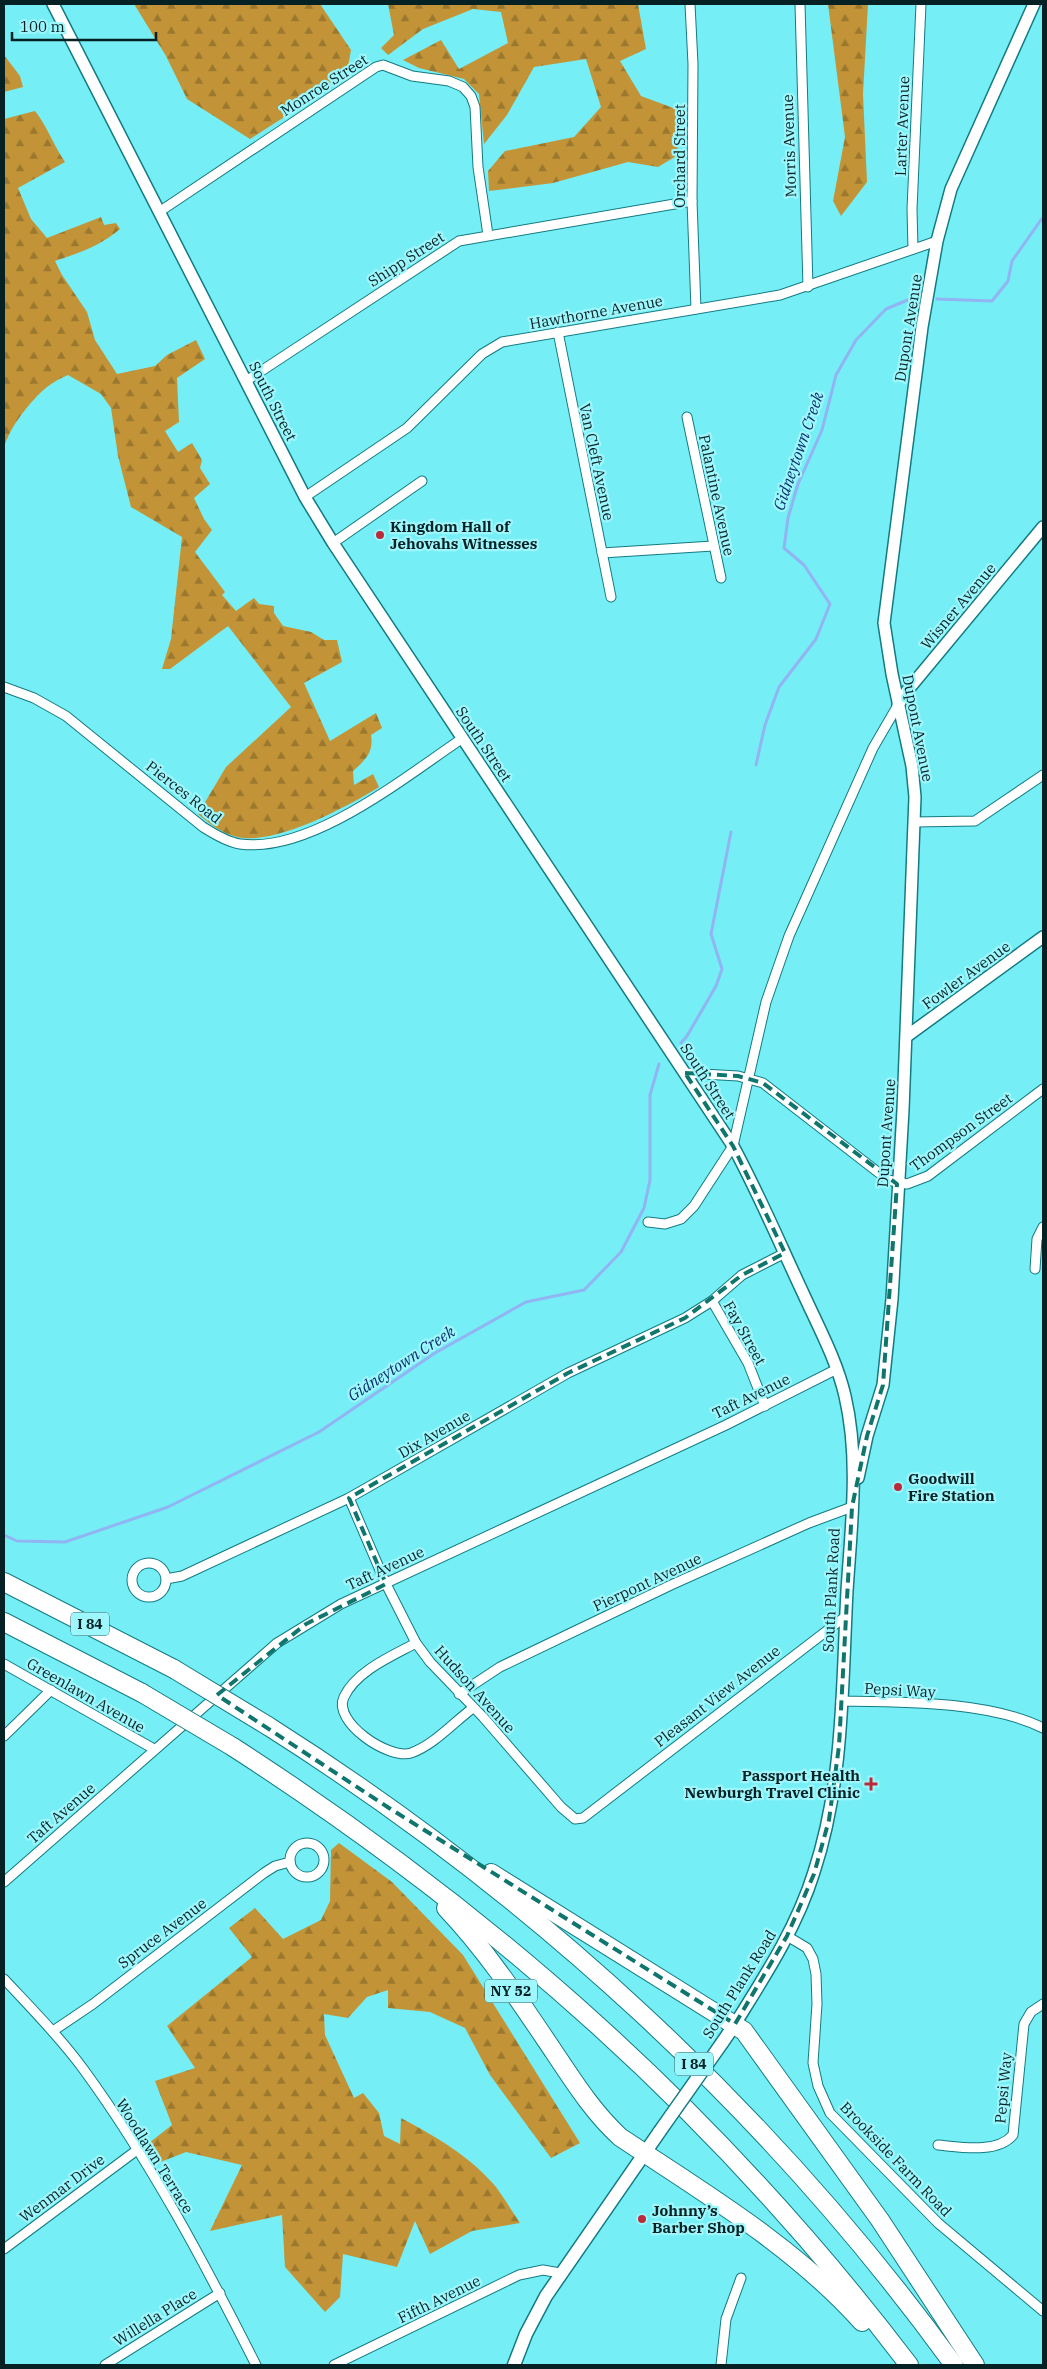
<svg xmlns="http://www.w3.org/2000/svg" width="1047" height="2369" viewBox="0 0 1047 2369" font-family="'IBM Plex Serif',serif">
<defs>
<pattern id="forest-firs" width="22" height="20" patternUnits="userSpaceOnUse" patternTransform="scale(1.25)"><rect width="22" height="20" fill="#c29437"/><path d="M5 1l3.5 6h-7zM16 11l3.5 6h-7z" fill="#9c782e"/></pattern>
</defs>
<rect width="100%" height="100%" fill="#76eef6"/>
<g fill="url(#forest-firs)">
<path d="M 134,4 L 320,4 L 351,50 L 348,67 L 317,96 L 250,139 L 187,99 L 166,56 Z"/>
<path d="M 388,4 L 638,4 L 646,49 L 620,61 L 641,96 L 676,109 L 678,155 L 658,167 L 628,162 L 553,183 L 489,191 L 488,171 L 505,151 L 574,137 L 601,107 L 586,59 L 534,67 L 507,115 L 484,144 L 479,94 L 464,79 L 419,68 L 403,60 L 441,40 L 459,69 L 508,43 L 501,12 L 473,9 L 423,29 L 388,55 L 381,48 L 394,35 Z"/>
<path d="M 828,4 L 868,4 L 863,94 L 867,182 L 841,216 L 833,201 L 845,137 Z"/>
<path d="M 4,55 L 20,76 L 23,87 L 4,92 Z"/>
<path d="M 35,111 C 47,126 54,146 65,162 L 18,188 L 31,219 L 47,238 L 101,217 L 104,225 L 116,223 L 120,229 C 100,246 79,253 55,261 L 62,275 L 87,312 L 95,340 L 117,374 L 155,366 L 167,355 L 196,340 L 205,359 L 177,378 L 179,422 L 165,431 L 178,452 L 192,443 L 202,460 L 200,468 L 210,484 L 194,498 L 204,519 L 212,530 L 195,552 L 225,592 L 222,595 L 236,611 L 254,598 L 259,604 L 274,606 L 274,613 L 283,626 L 311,632 L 324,640 L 337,640 L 342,662 L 304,683 L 330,741 L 376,713 L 382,728 L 371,735 C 374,753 365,760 353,771 L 354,785 L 373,774 L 379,787 C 347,807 274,846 237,837 C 221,833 210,824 198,814 L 226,767 L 291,707 L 228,626 L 170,669 L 162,669 L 171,639 L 182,537 L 131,507 L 118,456 L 111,408 L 101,394 L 68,375 C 61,378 53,382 47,387 C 30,401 9,428 4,448 L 4,119 Z"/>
<path d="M 339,1843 L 392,1882 L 463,1955 L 580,2143 L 551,2158 L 490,2075 L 465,2028 L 430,2012 L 388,2008 L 388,1990 L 367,1997 L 348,2018 L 324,2014 L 325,2035 L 354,2098 L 363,2093 L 379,2113 L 384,2136 L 400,2144 L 401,2118 C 435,2136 471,2157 496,2187 C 504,2198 512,2211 520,2223 L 472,2231 L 430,2254 L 415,2221 L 397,2267 L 343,2254 L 340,2297 L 325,2312 L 285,2267 L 282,2215 L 210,2231 L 242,2165 L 186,2152 L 158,2163 L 149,2143 L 172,2125 L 155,2081 L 195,2068 L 167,2026 L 252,1957 L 229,1928 L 255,1908 L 283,1939 L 321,1920 L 330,1901 L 331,1850 Z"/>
</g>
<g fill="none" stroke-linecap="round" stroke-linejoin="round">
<g stroke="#91b4f2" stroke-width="3">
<path d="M 937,299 L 992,301 L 1008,281 L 1012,261 L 1043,217"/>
<path d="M 756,765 L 765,725 L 779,687 L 816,639 L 830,604 L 804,565 L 784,548 L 788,518 L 798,484 L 822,430 L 836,375 L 856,340 L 886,309 L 915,297"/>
<path d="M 681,1043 L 687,1036 L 716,986 L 722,969 L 711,934 L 731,832"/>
<path d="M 4,1535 L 17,1541 L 65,1542 L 168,1507 L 319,1432 L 435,1353 L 526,1302 L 584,1290 L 621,1252 L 644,1208 L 650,1180 L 650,1095 L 659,1064"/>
</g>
<defs>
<g id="minor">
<path d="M 690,4 L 693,64 L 692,201 L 696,309"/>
<path d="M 800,4 L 808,287"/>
<path d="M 159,212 L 376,67 L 383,65 L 412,76 L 449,81 L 463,87 L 471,96 L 475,107 L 478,167 L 488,235"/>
<path d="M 913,249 L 912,209 L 921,4"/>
<path d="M 558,332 L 611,597"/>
<path d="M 246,381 L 459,241 L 692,201"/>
<path d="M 687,417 L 721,578"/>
<path d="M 305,497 L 407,428 L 482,354 L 502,342 L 780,295 L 937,241"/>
<path d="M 333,543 L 422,481"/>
<path d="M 602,553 L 713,546"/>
<path d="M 4,687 L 34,698 L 66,716 L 203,827 C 214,834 227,842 240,844 C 311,854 406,776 463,738"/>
<path d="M 914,822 L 975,821 L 1043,775"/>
<path d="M 685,1073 L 738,1076 L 763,1083 L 888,1180 L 907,1184 L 928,1176 L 1043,1089"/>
<path d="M 648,1222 L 665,1224 L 681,1219 L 694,1206 L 733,1146 L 766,1002 L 789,936 L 873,748 L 898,705"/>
<path d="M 1035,1269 L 1037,1239 L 1043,1227"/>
<path d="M 712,1301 L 748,1363 L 765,1406"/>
<path d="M 349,1498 L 386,1584 L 416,1643 L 430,1662 L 483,1717 L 561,1807 L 575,1819 L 583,1818 L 846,1616"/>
<circle cx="149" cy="1580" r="17"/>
<path d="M 166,1579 L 182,1576 L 349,1498 L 568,1373 L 685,1318 L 712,1301 L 742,1275 L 785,1253"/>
<path d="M 416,1643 C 392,1656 356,1671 344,1697 C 332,1722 389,1760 411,1753 C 434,1745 454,1722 473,1708"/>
<path d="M 4,1664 L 154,1749"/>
<path d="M 459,1694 L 500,1667 L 671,1585 L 809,1523 L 852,1507"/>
<path d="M 841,1701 C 902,1702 989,1701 1043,1728"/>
<path d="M 4,1736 L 51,1690"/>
<circle cx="307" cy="1860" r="17"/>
<path d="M 4,1882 L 277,1643 L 341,1604 L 726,1425 L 837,1369"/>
<path d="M 787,1936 L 807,1948 L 813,1959 L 816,1974 L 817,2004 L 813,2063 L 818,2086 L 830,2113 L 938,2223 L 1043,2311"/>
<path d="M 4,1979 C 31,2008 60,2037 84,2070 C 151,2162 205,2264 256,2365"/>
<path d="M 53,2031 L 93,2004 L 264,1873 L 275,1866 L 290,1862"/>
<path d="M 938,2145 C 960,2147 997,2154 1013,2135 L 1024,2024 L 1031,2012 L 1043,2004"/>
<path d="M 4,2249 L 137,2150"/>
<path d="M 105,2365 L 220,2293"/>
<path d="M 334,2365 L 519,2275 L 543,2270 L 560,2273"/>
<path d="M 721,2365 L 726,2319 L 741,2278"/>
</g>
<g id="tertiary">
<path d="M 53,4 L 305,497 L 333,543 L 733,1146 C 759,1194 780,1244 803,1293 C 818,1326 837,1361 845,1396 C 860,1460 851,1527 847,1591 C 842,1685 844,1781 814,1872 C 797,1927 765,1976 735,2024"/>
<path d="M 898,705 L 907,691 L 1043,527"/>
<path d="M 907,1036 L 1043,937"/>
<path d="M 858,1478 L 867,1436 L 883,1385 L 892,1299 L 903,1110 L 914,822 L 915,797 L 912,766 L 892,674 L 884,623 L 922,327 L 937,241 L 951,189 L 1034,4"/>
</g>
<g id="secondary">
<path d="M 722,2043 L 735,2024"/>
<path d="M 514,2365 L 526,2334 L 546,2296 L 660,2131"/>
</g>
<g id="motorway">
<path d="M 4,1582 L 174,1669"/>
<path d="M 4,1622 L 142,1693"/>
<path d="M 268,1726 C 533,1894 770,2111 954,2365"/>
<path d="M 233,1747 C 496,1917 720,2116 909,2365"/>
<path d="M 491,1873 L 744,2031 L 880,2220 L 975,2365"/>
<path d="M 446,1908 C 487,1951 521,2003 554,2052 C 574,2082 593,2112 620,2137 C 704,2193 794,2246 862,2322"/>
</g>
</defs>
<use href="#minor" stroke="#137b82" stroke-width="11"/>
<use href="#tertiary" stroke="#137b82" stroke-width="14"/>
<use href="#secondary" stroke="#137b82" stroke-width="15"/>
<use href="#motorway" stroke="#137b82" stroke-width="20"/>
<use href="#minor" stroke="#fff" stroke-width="9"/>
<use href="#tertiary" stroke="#fff" stroke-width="11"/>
<use href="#secondary" stroke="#fff" stroke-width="12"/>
<use href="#motorway" stroke="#fff" stroke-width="18"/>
<defs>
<path id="secondary-bridge" d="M 660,2131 L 722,2043"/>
<g id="motorway-bridge">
<path d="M 174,1669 L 268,1726"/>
<path d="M 142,1693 L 233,1747"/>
</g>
</defs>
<use href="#secondary-bridge" stroke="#137b82" stroke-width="15" stroke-linecap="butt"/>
<use href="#motorway-bridge" stroke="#137b82" stroke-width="20" stroke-linecap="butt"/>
<use href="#secondary-bridge" stroke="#fff" stroke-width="12"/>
<use href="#motorway-bridge" stroke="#fff" stroke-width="18"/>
</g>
<path fill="none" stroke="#0f766e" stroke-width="4" stroke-dasharray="10 6" stroke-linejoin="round" d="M 685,1073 L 738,1076 L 763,1083 L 897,1184 L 883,1385 L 867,1436 L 852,1507 L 839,1746 L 829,1820 L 814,1874 L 787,1936 L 735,2024 L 389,1808 L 217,1695 L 306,1624 L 386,1584 L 349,1498 L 568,1373 L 685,1318 L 742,1275 L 785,1253 L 733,1146 Z"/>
<g fill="#bb2a38" stroke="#9df7fd" stroke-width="2">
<circle cx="380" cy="535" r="5"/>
<circle cx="898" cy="1487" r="5"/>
<path d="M868.5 1776.5h5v5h5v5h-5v5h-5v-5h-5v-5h5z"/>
<circle cx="642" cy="2219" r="5"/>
</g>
<g text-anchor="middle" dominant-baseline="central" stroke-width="4.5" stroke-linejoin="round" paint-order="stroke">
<g fill="#9df7fd" stroke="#336164" stroke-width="1">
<rect x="71" y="1612.5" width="38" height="23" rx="4"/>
<rect x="485" y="1979.5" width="52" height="23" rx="4"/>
<rect x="675" y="2052.5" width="38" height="23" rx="4"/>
</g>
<g font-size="14" font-weight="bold" fill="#062123">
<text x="90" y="1624">I 84</text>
<text x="511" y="1991">NY 52</text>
<text x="694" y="2064">I 84</text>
</g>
<g font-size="15" fill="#062123" stroke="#9df7fd">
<text transform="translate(324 85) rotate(-33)">Monroe Street</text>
<text transform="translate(902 126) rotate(-88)">Larter Avenue</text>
<text transform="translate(789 146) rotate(-92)">Morris Avenue</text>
<text transform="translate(679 156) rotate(-90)">Orchard Street</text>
<text transform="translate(406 259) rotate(-33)">Shipp Street</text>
<text transform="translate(596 312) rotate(-10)">Hawthorne Avenue</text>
<text transform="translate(908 328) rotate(-81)">Dupont Avenue</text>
<text transform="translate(273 401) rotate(63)">South Street</text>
<text transform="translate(597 462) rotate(78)">Van Cleft Avenue</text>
<text transform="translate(717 495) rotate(78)">Palantine Avenue</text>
<text transform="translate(958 606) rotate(-50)">Wisner Avenue</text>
<text transform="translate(918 728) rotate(79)">Dupont Avenue</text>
<text transform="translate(484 744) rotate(56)">South Street</text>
<text transform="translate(184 792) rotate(38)">Pierces Road</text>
<text transform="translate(966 975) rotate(-36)">Fowler Avenue</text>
<text transform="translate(708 1081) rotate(57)">South Street</text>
<text transform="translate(961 1132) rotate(-36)">Thompson Street</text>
<text transform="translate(886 1133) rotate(-86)">Dupont Avenue</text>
<text transform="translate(745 1333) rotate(61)">Fay Street</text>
<text transform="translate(751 1396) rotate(-26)">Taft Avenue</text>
<text transform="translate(434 1434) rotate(-30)">Dix Avenue</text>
<text transform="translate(385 1568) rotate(-25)">Taft Avenue</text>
<text transform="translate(647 1582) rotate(-25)">Pierpont Avenue</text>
<text transform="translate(831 1590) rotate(-87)">South Plank Road</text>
<text transform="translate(475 1689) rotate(48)">Hudson Avenue</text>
<text transform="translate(900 1690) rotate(3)">Pepsi Way</text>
<text transform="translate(86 1695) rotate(30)">Greenlawn Avenue</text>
<text transform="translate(717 1696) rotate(-38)">Pleasant View Avenue</text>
<text transform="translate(61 1813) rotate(-41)">Taft Avenue</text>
<text transform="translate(162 1933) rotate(-37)">Spruce Avenue</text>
<text transform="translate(739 1984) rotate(-58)">South Plank Road</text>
<text transform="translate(1003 2088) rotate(-85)">Pepsi Way</text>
<text transform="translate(155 2156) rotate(58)">Woodlawn Terrace</text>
<text transform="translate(896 2159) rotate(46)">Brookside Farm Road</text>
<text transform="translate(62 2188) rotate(-37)">Wenmar Drive</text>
<text transform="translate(439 2299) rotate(-26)">Fifth Avenue</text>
<text transform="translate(155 2317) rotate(-32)">Willella Place</text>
</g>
<g font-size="15" font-weight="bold" fill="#062123" stroke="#9df7fd" text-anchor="start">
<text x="390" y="526">Kingdom Hall of<tspan x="390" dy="17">Jehovahs Witnesses</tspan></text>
<text x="908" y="1478">Goodwill<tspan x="908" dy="17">Fire Station</tspan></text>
<text x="860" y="1775" text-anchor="end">Passport Health<tspan x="860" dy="17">Newburgh Travel Clinic</tspan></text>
<text x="652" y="2210">Johnny’s<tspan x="652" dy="17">Barber Shop</tspan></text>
</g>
<g font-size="16" font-style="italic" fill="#092c6d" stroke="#9df7fd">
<text transform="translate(798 451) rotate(-71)">Gidneytown Creek</text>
<text transform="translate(401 1363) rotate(-33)">Gidneytown Creek</text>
</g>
</g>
<rect width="1047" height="2369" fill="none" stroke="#062123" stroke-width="10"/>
<path d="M12 32v8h144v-8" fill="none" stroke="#062123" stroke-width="2.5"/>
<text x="20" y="32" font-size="15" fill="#062123" stroke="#9df7fd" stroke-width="4" paint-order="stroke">100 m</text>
</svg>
